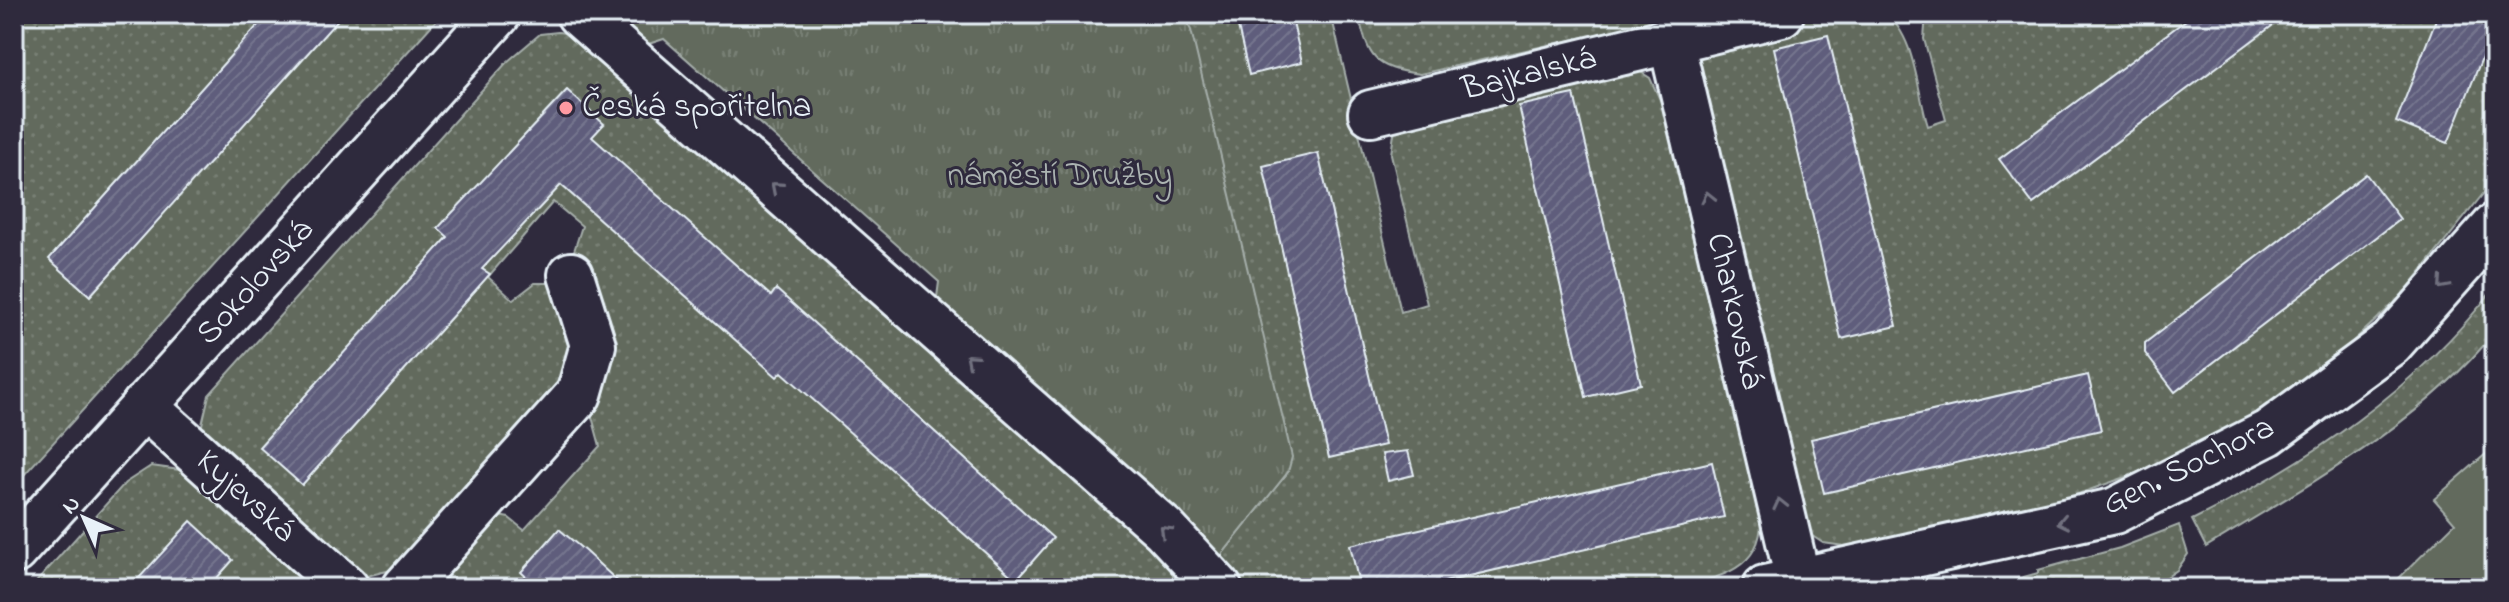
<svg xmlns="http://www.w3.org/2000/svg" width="2509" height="602" viewBox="0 0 2509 602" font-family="'Indie Flower',sans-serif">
<defs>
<pattern id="grass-dots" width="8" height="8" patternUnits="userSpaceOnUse" patternTransform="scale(2)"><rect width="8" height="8" fill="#626a5d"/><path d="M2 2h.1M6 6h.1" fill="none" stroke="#788075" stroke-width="1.8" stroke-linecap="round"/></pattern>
<pattern id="park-tufts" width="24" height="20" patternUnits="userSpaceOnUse" patternTransform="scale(2)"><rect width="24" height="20" fill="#626a5d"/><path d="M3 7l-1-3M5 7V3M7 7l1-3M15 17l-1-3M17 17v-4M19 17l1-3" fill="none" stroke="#788075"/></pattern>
<pattern id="building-hatch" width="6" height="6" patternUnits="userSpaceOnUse" patternTransform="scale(2)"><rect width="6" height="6" fill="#5e5d7b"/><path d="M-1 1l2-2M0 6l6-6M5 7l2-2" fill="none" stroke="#75758e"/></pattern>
</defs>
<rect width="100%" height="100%" fill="#2f2a3d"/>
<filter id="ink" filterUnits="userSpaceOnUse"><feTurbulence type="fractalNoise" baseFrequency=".0125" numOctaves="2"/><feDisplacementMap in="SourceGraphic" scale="16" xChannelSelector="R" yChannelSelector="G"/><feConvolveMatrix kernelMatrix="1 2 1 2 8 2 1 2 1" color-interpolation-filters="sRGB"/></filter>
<g filter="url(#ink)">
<g fill="url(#grass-dots)" stroke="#a5aeaa" stroke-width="2">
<path d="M 14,14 L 442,14 L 14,486 Z"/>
<path d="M 1182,14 L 1331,14 L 1401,312 L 1427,304 L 1391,154 L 1395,127 L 1633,67 L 1650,78 L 1669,119 L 1761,518 C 1763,571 1715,579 1674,588 L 1230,588 L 1212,567 L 1288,472 Z"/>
<path d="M 1358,14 L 1686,14 L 1420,74 C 1373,68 1369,58 1358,14 Z"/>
<path d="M 1800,14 L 1885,14 C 1916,35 1917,93 1928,126 L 1946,120 L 1924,39 L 1926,14 L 2495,14 L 2495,179 L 2400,298 L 2328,364 L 2290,392 L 2188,453 L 2123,478 L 2064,499 L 1851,547 L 1823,543 L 1800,528 L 1693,88 L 1698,55 Z"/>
<path d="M 558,32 L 578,35 L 1139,530 L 1196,588 L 425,588 L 499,516 L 509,518 L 524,530 L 600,446 L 591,413 L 597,387 L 574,251 L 582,226 L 553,202 L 488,277 L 513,300 L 535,283 L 553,283 L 573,323 L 570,374 L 391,570 L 367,576 L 355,575 L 201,429 L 209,395 L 507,62 L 540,34 Z"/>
<path d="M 2495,287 L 2495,332 C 2420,425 2306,486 2206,547 L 2192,520 C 2307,463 2416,390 2495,287 Z"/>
<path d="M 151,466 L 180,470 L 193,477 L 316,588 L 31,588 L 125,483 Z"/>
<path d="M 2179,525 L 2188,554 L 2177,570 L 2151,588 L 2013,588 L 2013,580 L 2038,573 L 2038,570 L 2120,548 Z"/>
</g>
<path fill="url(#park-tufts)" stroke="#a5aeaa" stroke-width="2" d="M 602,14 L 1182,14 L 1191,30 L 1292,457 L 1288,472 L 1212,567 L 935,312 L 939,282 L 664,39 L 636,48 Z"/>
<path fill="#626a5d" stroke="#a5aeaa" stroke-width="2" d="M 2495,446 L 2495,588 L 2389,588 L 2455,523 L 2434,499 Z"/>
<g fill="url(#building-hatch)" stroke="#e8f1f8" stroke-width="2">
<path d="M 268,14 L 343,14 L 90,296 L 49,259 Z"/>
<path d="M 1235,14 L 1291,14 L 1302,62 L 1249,75 Z"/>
<path d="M 2194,14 L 2288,14 L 2033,204 L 1999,159 Z"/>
<path d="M 2438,14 L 2495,14 L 2495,25 L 2448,143 L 2396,122 Z"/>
<path d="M 1828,35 L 1897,326 L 1841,339 L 1774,48 Z"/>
<path d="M 567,90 L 604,124 L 592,137 L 771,296 L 776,289 L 1053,538 L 1016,580 L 782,372 L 777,377 L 561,185 L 482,269 L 490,274 L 302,485 L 259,447 L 448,237 L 438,228 Z"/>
<path d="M 1574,94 L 1641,384 L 1586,397 L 1519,106 Z"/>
<path d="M 1318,153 L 1385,445 L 1329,458 L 1263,166 Z"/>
<path d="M 2366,174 L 2400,219 L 2175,392 L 2145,353 L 2145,343 Z"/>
<path d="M 2088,375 L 2101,430 L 1824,493 L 1811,439 Z"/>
<path d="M 1408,451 L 1414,475 L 1388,481 L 1382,454 Z"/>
<path d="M 1712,462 L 1724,517 L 1418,588 L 1360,588 L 1350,545 Z"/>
<path d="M 191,521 L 233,560 L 208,588 L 130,588 Z"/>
<path d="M 559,529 L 586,552 L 625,588 L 538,588 L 521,572 Z"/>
</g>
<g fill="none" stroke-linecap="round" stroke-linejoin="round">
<defs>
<g id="minor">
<path d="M 579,14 L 1164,529 L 1219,588"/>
<path d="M 1671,41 L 1798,580"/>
<path d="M 1371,113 L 1781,14"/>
<path d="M 144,406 L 346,588"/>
<path d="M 14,551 L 498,14"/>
<path d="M 405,588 L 579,394 L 593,345 L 571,275"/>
<path d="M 1765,588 L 2114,511 L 2268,433 L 2391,343 L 2495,226"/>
</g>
</defs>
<use href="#minor" stroke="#e8f1f8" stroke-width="50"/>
<use href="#minor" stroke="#2f2a3d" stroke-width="44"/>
</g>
<defs><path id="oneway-chevron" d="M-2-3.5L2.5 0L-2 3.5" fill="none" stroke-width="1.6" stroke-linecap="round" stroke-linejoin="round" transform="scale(2)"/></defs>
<g stroke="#70707e">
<use href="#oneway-chevron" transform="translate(776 187) rotate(-139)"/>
<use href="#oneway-chevron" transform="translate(1708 197) rotate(-103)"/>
<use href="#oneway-chevron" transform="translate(2443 284) rotate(132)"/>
<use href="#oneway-chevron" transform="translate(971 359) rotate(-139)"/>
<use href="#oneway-chevron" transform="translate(1780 504) rotate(-103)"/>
<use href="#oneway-chevron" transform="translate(2063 522) rotate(168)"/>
<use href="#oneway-chevron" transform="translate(1165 531) rotate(-136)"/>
</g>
</g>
<circle fill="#ff9aa2" stroke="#2f2a3d" stroke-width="3" cx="566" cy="108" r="8"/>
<g text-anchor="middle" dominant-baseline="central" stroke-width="6" stroke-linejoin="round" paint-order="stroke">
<g font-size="34" fill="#e8f1f8" stroke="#2f2a3d">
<text transform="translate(1529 75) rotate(-14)">Bajkalská</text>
<text transform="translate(256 283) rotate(-48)">Sokolovská</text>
<text transform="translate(1734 311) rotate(77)">Charkovská</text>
<text transform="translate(2189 467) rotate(-26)">Gen. Sochora</text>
<text transform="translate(245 497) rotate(42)">Kyjevská</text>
</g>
<g font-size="34" fill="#e8f1f8" stroke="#2f2a3d" text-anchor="start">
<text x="582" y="108">Česká spořitelna</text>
</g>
<g font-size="34" fill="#acb4b2" stroke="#2f2a3d">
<text x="1060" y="177">náměstí Družby</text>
</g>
</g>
<rect width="2509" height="602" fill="none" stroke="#2f2a3d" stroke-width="48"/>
<rect x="24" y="24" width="2461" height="554" fill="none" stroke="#e8f1f8" stroke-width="3" filter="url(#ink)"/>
<g transform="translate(84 518) rotate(315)" stroke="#2f2a3d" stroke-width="6" paint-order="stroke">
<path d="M0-6L14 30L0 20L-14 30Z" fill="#e8f1f8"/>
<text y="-12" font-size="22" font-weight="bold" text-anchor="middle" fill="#e8f1f8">N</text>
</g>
</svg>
